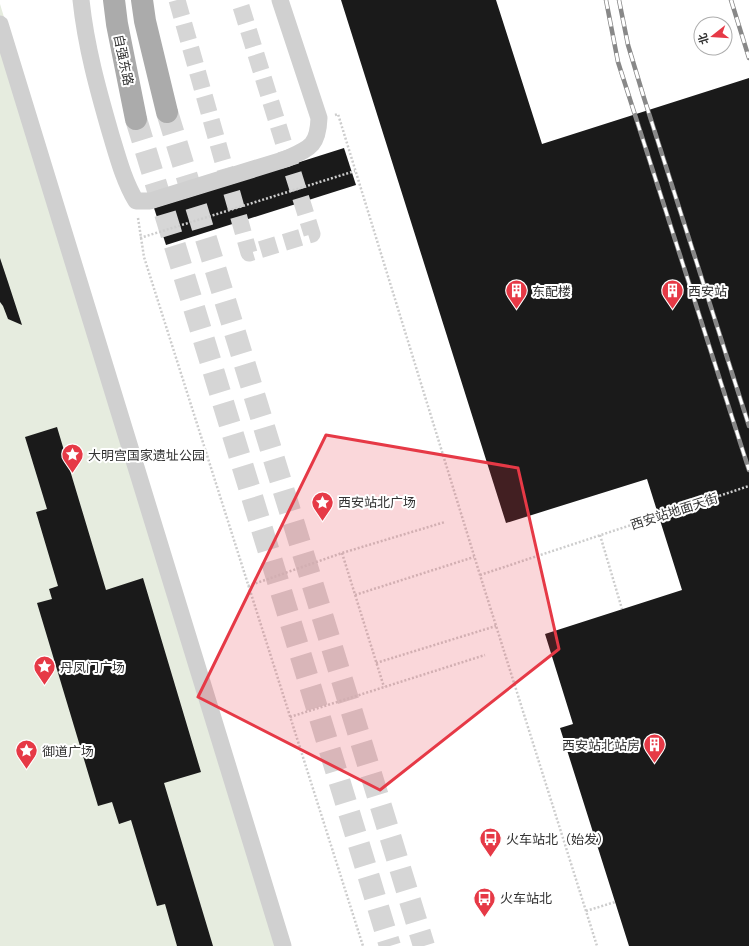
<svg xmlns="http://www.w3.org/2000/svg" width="749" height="946" viewBox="0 0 749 946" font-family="Barlow,'Noto Sans SC',sans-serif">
<rect width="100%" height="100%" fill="#fff"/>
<path fill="#e6ecdf" d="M 0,4 L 286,946 L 0,946 Z"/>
<g fill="#1a1a1a">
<path d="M 341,0 L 496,0 L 542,144 L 749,78 L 749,946 L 629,946 L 560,728 L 573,724 L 545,634 L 682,590 L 647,479 L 506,523 Z"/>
<path d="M 344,148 L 356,185 L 166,245 L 154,208 Z"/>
<path d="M 0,258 L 8,282 L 22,325 L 8,319 L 3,306 L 0,302 Z"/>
<path d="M 57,427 L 106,590 L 143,578 L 201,772 L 164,783 L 213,946 L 177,946 L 165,904 L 157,906 L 131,820 L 119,824 L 112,802 L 98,806 L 37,603 L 52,599 L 49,589 L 58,586 L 36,512 L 47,509 L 25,437 Z"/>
</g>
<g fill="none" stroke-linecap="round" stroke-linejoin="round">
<path stroke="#d6d6d6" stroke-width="17" stroke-dasharray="17 8" stroke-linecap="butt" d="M 177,0 L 249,253 L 312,234 L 239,0"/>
<g stroke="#d6d6d6" stroke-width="22" stroke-dasharray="22 11" stroke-linecap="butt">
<path d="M 167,112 L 424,946"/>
<path d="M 136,119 L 390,946"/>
</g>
<g stroke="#cdcdcd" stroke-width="2.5" stroke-dasharray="2 2" stroke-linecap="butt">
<path d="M 335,115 L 338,114 L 480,575 L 597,946"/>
<path d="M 138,218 L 144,257 L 363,946"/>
<path d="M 140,238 L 355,171"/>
<path d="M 600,535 L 622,609"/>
<path d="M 342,553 L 384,687"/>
<path d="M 480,575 L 749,486"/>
<path d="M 248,586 L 342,553 L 445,522"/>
<path d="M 355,595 L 474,557"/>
<path d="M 376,663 L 496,626"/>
<path d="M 290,717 L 485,655"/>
<path d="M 586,911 L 615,902"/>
</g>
<g stroke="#d0d0d0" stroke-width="17">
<path d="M 81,0 C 86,47 98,90 111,135 C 118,158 124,181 136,201 L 150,201 L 286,159 C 310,148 318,146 319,118 L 280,0"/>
<path d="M 0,24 L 283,946"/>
</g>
<g stroke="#ababab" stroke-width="22">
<path d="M 114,0 L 117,24 L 136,119"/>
<path d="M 142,0 L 145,21 L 167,112"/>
</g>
<defs>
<g id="rail">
<path d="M 606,0 L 618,62 L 749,470"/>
<path d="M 619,0 L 628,45 L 644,98 L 749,426"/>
<path d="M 731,0 L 749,58"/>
</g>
</defs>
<use href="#rail" stroke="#888" stroke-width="4.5"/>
<use href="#rail" stroke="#fff" stroke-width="3" stroke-dasharray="9" stroke-linecap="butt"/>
</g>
<path fill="#e63946" fill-opacity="0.2" stroke="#e63946" stroke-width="3" stroke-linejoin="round" d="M 326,435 L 518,468 L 559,649 L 380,790 L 198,697 Z"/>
<defs>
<symbol id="building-pin" viewBox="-11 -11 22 30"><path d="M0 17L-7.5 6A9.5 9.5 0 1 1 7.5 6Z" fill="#e63946" stroke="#fff"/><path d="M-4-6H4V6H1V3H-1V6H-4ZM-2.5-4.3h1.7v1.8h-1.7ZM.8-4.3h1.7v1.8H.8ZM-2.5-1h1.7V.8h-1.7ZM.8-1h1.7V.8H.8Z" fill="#fff"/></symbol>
<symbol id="sight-pin" viewBox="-11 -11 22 30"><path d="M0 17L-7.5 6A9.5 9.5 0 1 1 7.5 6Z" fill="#e63946" stroke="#fff"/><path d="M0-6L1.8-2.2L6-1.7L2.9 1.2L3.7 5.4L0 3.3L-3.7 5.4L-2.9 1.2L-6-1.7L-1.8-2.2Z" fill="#fff"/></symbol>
<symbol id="bus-pin" viewBox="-11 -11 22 30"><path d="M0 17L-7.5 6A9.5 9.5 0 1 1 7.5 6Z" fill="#e63946" stroke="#fff"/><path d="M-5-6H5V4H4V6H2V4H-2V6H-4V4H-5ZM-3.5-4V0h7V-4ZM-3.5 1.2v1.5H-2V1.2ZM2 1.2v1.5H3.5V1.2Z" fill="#fff"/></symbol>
</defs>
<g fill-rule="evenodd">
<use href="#building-pin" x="504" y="278" width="25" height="34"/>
<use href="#building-pin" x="660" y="278" width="25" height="34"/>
<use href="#sight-pin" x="60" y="442" width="25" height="34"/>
<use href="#sight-pin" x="310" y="490" width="25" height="34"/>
<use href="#sight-pin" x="32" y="654" width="25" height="34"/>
<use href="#building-pin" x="642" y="732" width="25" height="34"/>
<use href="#sight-pin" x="14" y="738" width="25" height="34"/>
<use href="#bus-pin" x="478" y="826" width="25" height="34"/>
<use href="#bus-pin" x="472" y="886" width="25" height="34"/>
</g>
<g text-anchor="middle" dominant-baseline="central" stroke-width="4" stroke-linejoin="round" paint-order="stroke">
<g font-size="13" fill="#333" stroke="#fff">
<text transform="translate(124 60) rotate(78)">自强东路</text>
<text transform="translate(674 511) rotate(-18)">西安站地面天街</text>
</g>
<g font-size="13" fill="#333" stroke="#fff" text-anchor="start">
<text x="532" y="291">东配楼</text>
<text x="688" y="291">西安站</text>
<text x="88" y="455">大明宫国家遗址公园</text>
<text x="338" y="502">西安站北广场</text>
<text x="60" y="667">丹凤门广场</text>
<text x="640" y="745" text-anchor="end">西安站北站房</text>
<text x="42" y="751">御道广场</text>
<text x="506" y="839">火车站北（始发）</text>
<text x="500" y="898">火车站北</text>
</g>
</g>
<g transform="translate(713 36) rotate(253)"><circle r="19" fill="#ffffff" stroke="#adadad"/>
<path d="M0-3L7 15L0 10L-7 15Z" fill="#e63946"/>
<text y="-6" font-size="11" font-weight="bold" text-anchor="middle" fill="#333333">北</text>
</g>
</svg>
